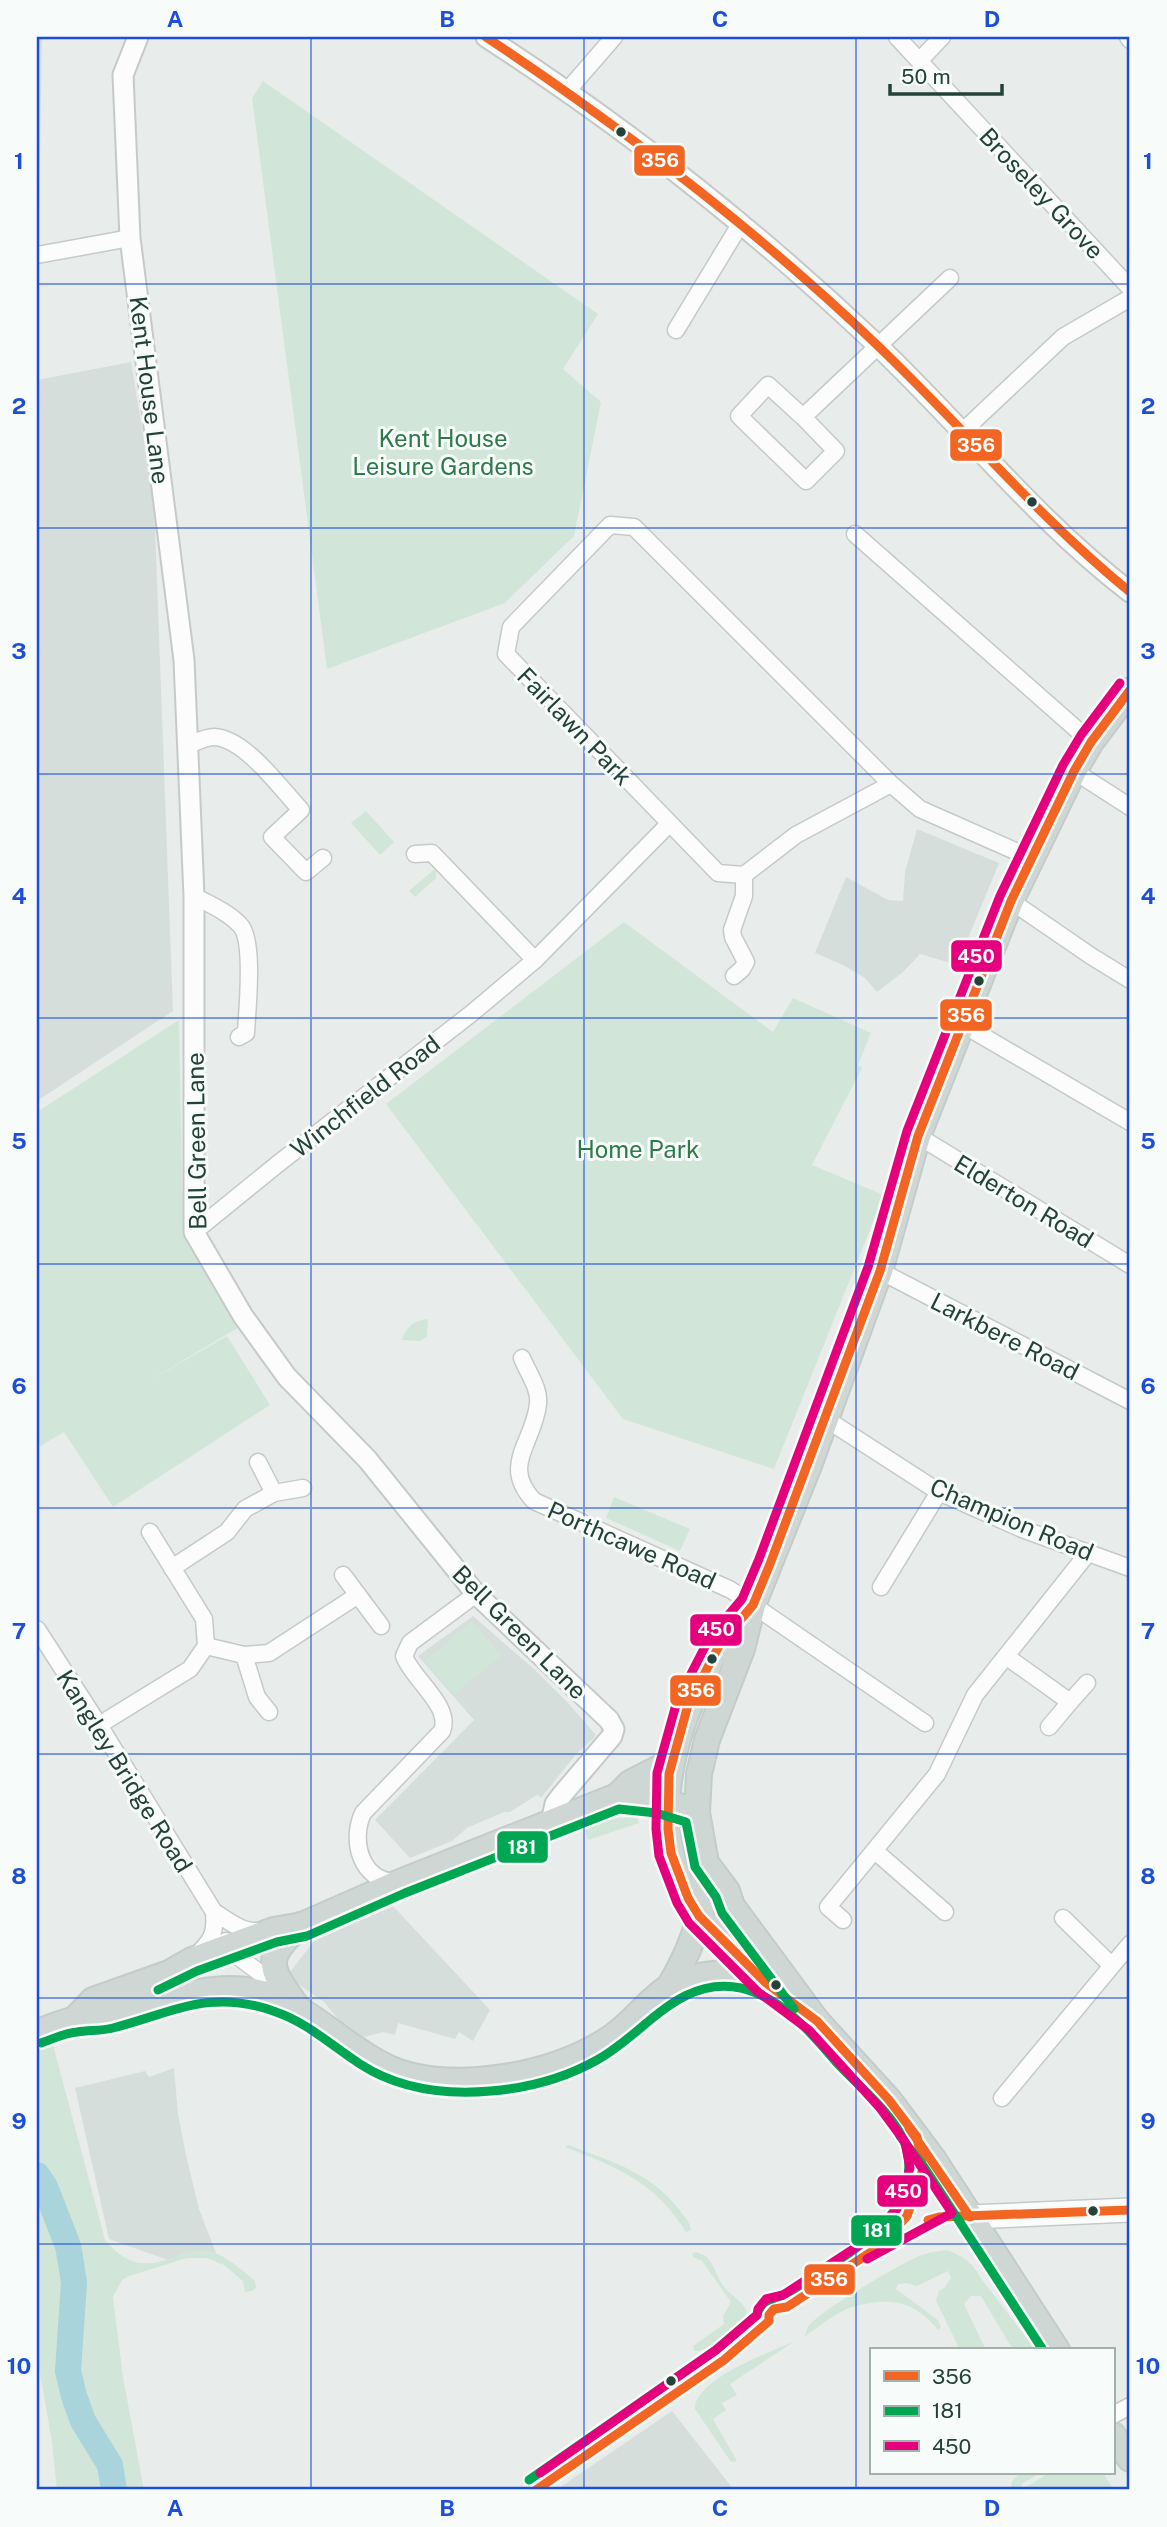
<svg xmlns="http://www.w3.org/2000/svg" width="1167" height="2527" viewBox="0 0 1167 2527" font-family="'Public Sans',sans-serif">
<rect width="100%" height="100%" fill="#e8edeb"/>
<g fill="#d6dedb">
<path d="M 37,37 L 42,37 L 37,348 Z"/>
<path d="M 131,362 L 154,500 L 173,1011 L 37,1101 L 37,380 Z"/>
<path d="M 917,829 L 999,863 L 957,965 L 920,954 L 903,972 L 877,992 L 865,978 L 845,966 L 815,953 L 846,877 L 888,900 L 903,901 L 905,872 Z"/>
<path d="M 473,1616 L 534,1669 L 569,1704 L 595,1734 L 594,1738 L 577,1753 L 541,1798 L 537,1795 L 510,1812 L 504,1812 L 467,1828 L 452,1841 L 410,1858 L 375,1820 L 474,1720 L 418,1656 Z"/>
<path d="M 393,1906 L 490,2010 L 473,2041 L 459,2032 L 455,2039 L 398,2023 L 395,2035 L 383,2032 L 364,2037 L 339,2020 L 324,2002 L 287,1976 L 314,1941 L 332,1931 Z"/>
<path d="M 174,2068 L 178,2114 L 186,2155 L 199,2209 L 216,2253 L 202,2250 L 168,2260 L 109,2239 L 75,2088 L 145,2071 L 149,2077 Z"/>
<path d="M 672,2411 L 734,2490 L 556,2490 Z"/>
</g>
<g fill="#d1e6d8">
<path d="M 263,81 L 598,314 L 563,369 L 601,402 L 574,536 L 505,603 L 327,669 L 252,98 Z"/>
<path d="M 366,811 L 394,842 L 380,855 L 351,823 Z"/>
<path d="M 436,868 L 436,878 L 415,897 L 409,891 Z"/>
<path d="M 624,922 L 773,1032 L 793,998 L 871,1033 L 858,1065 L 862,1068 L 812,1165 L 884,1195 L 774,1469 L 623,1419 L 386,1104 Z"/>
<path d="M 179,1020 L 183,1233 L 241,1326 L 147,1382 L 227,1336 L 270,1405 L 113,1507 L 64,1432 L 37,1448 L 37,1112 Z"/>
<path d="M 428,1319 L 427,1337 L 420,1341 L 402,1340 C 406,1327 414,1320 428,1319 Z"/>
<path d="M 614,1497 L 690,1529 L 680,1551 L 606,1518 Z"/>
<path d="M 472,1621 L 501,1655 L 454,1695 L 425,1661 Z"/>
<path d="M 637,1817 L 639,1823 L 588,1840 L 584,1828 L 608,1819 Z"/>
<path d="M 53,2045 L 105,2240 C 124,2263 143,2269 172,2258 C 182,2254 194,2249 204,2250 C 222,2252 241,2269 255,2281 L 256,2288 L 252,2291 L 245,2292 L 243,2281 L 224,2265 L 207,2258 L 187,2258 L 129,2276 L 122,2280 L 113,2297 L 123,2377 L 144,2490 L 57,2490 L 52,2442 L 37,2356 L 37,2050 Z"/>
<path d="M 568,2145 C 609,2160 654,2174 680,2211 C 685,2217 690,2222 691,2230 L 686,2232 C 656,2183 617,2167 565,2147 Z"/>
<path d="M 947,2250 C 963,2256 972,2262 980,2277 L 1036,2350 L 1013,2350 L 981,2296 L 971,2296 L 964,2304 L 986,2350 L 960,2350 L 936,2301 L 939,2291 L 944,2288 L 951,2278 L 948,2271 L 917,2286 L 906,2283 L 898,2284 L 896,2289 L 938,2320 L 941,2327 L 938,2330 C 915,2301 891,2297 856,2306 C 838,2310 819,2327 804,2337 C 806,2334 806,2330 808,2327 C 816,2313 897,2266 915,2258 C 926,2253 936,2251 947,2250 Z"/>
<path d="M 696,2252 C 713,2256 714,2271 722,2284 C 728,2294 740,2299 745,2308 C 759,2333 715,2345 699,2351 L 694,2351 L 693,2346 L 724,2324 L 723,2316 L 731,2302 L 702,2261 L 693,2257 L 692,2254 Z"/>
<path d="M 795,2341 L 730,2384 L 737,2395 L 722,2403 L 726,2410 L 713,2419 L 737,2461 L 731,2462 L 695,2409 C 694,2379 771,2352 795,2341 Z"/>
<path d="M 1020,2473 L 1041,2473 L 1023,2483 L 1019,2490 L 1011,2490 L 1012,2481 Z"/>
<path d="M 1049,2473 L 1103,2473 L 1114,2490 L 1021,2490 Z"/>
</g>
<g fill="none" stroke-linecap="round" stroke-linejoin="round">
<path stroke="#a9d4db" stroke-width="26" d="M 37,2175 L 45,2187 L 68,2246 L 71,2263 L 74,2283 L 68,2371 L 74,2396 L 83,2421 L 110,2465 L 114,2490"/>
<defs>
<g id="minor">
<path d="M 897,37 L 1130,288"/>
<path d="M 1128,37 L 1130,40"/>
<path d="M 920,60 L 942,37"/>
<path d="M 568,90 L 614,37"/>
<path d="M 37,255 L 130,238"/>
<path d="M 676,330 L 741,223"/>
<path d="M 803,417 L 836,451 L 806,481 L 739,416 L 768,385 L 803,417 L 950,278"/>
<path d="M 961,433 L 1063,337 L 1130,298"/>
<path d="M 610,525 L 634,527 L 891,784 L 796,835 L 744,875 L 718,873 L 506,654 L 511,627 Z"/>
<path d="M 855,534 L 1091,742"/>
<path d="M 188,745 C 196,742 206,737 214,737 C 245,738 281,789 301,810 L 272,837 L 306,872 L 323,858"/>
<path d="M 1074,771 L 1130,807"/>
<path d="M 891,784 L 920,809 L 1031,858"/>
<path d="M 415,854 L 432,853 L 535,960"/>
<path d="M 194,896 C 209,904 228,912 240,925 C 255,940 247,1011 246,1033 L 239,1037"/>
<path d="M 1011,901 L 1091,956 L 1130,980"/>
<path d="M 734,976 L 742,969 L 746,962 L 733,937 L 732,930 L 744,896 L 744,875"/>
<path d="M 962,1024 L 1130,1122"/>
<path d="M 918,1136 L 1130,1265"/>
<path d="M 194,1232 L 279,1163 L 472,1013 L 535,960 L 669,824"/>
<path d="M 880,1271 L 1130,1401"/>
<path d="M 522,1358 C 528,1373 540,1389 538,1404 C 534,1443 500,1465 534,1501 L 731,1590 L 925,1723"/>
<path d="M 826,1419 L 939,1492 L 1022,1529 L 1130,1568"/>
<path d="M 258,1462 L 274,1493"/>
<path d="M 172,1568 L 227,1532 L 245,1509 L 274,1493 L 303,1488"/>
<path d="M 343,1575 L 381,1626"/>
<path d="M 881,1587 L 939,1492"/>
<path d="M 37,1629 L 99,1725 L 214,1912 C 216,1935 211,1941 195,1957"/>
<path d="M 206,1646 L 244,1655 L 269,1653 L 358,1595"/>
<path d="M 244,1655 L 257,1697 L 269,1712"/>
<path d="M 1007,1657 L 1070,1702 L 1049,1727"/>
<path d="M 1070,1702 L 1087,1683"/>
<path d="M 99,1725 L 190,1669 L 206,1646 L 204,1619 L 150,1532"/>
<path d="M 875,1851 L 945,1912"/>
<path d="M 396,1882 C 361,1881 350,1841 363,1813 L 442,1731 C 452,1706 413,1680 404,1656 L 410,1643 L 476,1594"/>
<path d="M 214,1912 C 231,1922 241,1933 262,1931"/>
<path d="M 1063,1918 L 1111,1965"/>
<path d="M 843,1920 L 828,1907 L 937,1774 L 975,1695 L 1088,1553"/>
<path d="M 226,1941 L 240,1958 L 280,1988"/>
<path d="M 1002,2098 L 1130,1944"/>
<path d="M 1113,2415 L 1130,2406"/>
</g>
<g id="tertiary">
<path d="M 138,37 L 123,75 L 130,238 L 184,660 L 194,896 L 194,1232 L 243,1316 L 287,1377 L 367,1459 L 476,1594 L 609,1720 L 614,1729 L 612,1736 L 561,1796 L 555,1804 L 551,1822"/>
<path d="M 486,37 C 625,127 756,230 876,344 C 962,426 1036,520 1130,592"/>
</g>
<path id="secondary" d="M 970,2217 L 1130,2210"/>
<g id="primary">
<path d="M 749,1610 C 740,1620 730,1631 721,1642 C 714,1652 709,1664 704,1675 C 669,1742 649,1830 689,1900 C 706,1930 735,1955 761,1978"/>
<path d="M 617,1796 L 659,1801 L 683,1807"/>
<path d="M 669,1987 C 685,1960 700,1927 703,1895 C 705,1883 702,1874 706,1863"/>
<path d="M 298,2008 C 270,1968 261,1960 301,1925"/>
<path d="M 75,2019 L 93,2000 L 169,1973 L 192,1960 L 274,1930 L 302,1925 L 400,1882 L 617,1796 L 630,1783 L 671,1762"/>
<path d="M 37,2032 C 50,2028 64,2021 77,2019 C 86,2018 95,2019 103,2018 C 158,2006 212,1976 269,1995 C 314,2011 347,2049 391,2069 C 417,2080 451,2082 479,2080 C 526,2076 569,2065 609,2039 C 631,2025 648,2000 669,1987 C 685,1977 717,1971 736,1974 C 746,1976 756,1980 766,1983"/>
<path d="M 1057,2350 L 934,2160 L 889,2100 L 817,2021 L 732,1906 L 727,1891 L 706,1863 L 697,1813 L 699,1774 L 707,1740 L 742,1649 L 753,1605 L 810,1463 L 880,1271 L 918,1136 L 1011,901 L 1074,771 L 1091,742 L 1130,690"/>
<path d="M 1113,2435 L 1130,2459"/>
</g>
</defs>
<use href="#minor" stroke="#c5cac8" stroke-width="19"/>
<use href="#tertiary" stroke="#c5cac8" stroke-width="23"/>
<use href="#secondary" stroke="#c3cbc8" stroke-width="26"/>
<use href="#primary" stroke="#c3ccc9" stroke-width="28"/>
<use href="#minor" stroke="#fcfcfc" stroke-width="16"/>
<use href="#tertiary" stroke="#fcfcfc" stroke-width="19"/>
<use href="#secondary" stroke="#fcfcfc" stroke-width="23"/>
<use href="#primary" stroke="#cfd7d5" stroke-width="24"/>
<defs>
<g id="bus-1">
<path d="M 486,37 C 624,129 756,229 876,344 C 962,426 1038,517 1130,592"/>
<path d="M 909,2128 L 970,2217"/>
<path d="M 928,2220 L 939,2217 L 1130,2210"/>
<path d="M 536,2490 L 724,2360 L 769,2321 L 769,2315 L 774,2309 L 787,2307 L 871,2252 L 889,2236 L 907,2216 L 923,2169 L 917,2137 L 889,2100 L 817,2021 L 766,1983 L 699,1916 L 688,1898 L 671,1853 L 668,1829 L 669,1774 L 688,1705 L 720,1644 L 753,1605 L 770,1564 L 880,1271 L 918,1136 L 1011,901 L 1074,771 L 1091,742 L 1130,690"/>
</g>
<g id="bus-2">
<path d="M 158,1990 L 197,1971 L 277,1942 L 307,1936 L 405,1893 L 619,1809 L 656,1813 L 686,1822 L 695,1867 L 716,1897 L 722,1913 L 794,2009"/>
<path d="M 41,2043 C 53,2039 64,2033 77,2032 C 89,2030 101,2031 113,2028 C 174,2012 211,1988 276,2012 C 308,2023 332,2046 360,2064 C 400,2090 445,2095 491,2091 C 528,2088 565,2078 597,2060 C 645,2034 679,1975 741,1988 C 756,1991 768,1998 780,2006 C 803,2023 819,2042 837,2063 C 860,2088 903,2121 908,2155 C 916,2211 862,2246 820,2272 C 809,2279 796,2289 783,2295 C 771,2300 761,2299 757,2315 L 716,2350 L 529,2480"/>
<path d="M 900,2136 L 924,2167 L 1043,2350"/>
</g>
<g id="bus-3">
<path d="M 867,2259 L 952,2213 L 900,2135"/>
<path d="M 540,2473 L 716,2350 L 757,2315 L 758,2309 L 766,2299 L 783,2295 L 864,2242 L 880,2227 L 897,2209 L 910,2168 L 905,2142 L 880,2108 L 809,2030 L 758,1992 L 689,1923 L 677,1903 L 659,1856 L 656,1829 L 657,1773 L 677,1701 L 710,1637 L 742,1599 L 759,1559 L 868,1267 L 907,1131 L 1000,896 L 1063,765 L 1081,735 L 1120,683"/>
</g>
</defs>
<use href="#bus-1" stroke="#f7fbf9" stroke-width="14"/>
<use href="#bus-2" stroke="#f7fbf9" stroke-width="14"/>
<use href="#bus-3" stroke="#f7fbf9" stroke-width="14"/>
<use href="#bus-1" stroke="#f26522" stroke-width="9"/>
<use href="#bus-2" stroke="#00a651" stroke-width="9"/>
<use href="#bus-3" stroke="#e5007d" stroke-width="9"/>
</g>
<path fill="none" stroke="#1d4ed8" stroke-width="2" stroke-opacity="0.55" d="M 311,37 L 311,2490M 584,37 L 584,2490M 856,37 L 856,2490M 37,284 L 1130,284M 37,528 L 1130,528M 37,774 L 1130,774M 37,1018 L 1130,1018M 37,1264 L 1130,1264M 37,1508 L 1130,1508M 37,1754 L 1130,1754M 37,1998 L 1130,1998M 37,2244 L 1130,2244"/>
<g fill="#24423a" stroke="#f7fbf9" stroke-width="2.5">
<circle cx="621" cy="132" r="6"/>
<circle cx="1032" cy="502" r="6"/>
<circle cx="979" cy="981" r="6"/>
<circle cx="712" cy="1659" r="6"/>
<circle cx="776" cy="1985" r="6"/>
<circle cx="1093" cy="2211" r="6"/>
<circle cx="671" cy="2381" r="6"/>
</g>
<g text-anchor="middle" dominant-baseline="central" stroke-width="6" stroke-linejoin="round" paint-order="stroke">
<g font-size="24" fill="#24423a" stroke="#f7fbf9">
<text transform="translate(1042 193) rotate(47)">Broseley Grove</text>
<text transform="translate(150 390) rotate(83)">Kent House Lane</text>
<text transform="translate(575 726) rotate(46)">Fairlawn Park</text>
<text transform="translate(365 1096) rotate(-38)">Winchfield Road</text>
<text transform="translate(196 1141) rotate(-91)">Bell Green Lane</text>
<text transform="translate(1024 1201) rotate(31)">Elderton Road</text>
<text transform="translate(1005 1336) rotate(27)">Larkbere Road</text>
<text transform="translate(1012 1519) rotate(23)">Champion Road</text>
<text transform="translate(632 1545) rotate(24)">Porthcawe Road</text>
<text transform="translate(520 1632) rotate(45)">Bell Green Lane</text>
<text transform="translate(125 1771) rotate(58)">Kangley Bridge Road</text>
</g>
<g font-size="24" fill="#2d7a4b" stroke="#f7fbf9">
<text x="443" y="438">Kent House<tspan x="443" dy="28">Leisure Gardens</tspan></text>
<text x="638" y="1149">Home Park</text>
</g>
</g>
<g stroke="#f7fbf9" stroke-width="2.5">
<rect x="633" y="144" width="53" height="33" rx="7" fill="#f26522"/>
<rect x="949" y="428" width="54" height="34" rx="7" fill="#f26522"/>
<rect x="950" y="939" width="53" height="34" rx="7" fill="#e5007d"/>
<rect x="939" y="998" width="54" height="34" rx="7" fill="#f26522"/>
<rect x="689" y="1613" width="54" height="34" rx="7" fill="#e5007d"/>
<rect x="669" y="1674" width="53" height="33" rx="7" fill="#f26522"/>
<rect x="496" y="1830" width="53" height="34" rx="7" fill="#00a651"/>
<rect x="876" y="2174" width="53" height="34" rx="7" fill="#e5007d"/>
<rect x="850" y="2214" width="53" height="33" rx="7" fill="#00a651"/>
<rect x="803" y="2263" width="53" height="33" rx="7" fill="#f26522"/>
</g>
<g font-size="19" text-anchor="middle" font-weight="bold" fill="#fff">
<text x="660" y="167">356</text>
<text x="976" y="452">356</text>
<text x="976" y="963">450</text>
<text x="966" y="1022">356</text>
<text x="716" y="1636">450</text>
<text x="696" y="1697">356</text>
<text x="522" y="1854">181</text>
<text x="903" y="2198">450</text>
<text x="877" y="2237">181</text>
<text x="829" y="2286">356</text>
</g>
<rect width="1167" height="2527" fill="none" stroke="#f7fbf9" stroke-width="77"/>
<rect x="870" y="2348" width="245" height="126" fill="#f7fbf9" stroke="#a3b1ad" stroke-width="2"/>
<rect x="884" y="2371" width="35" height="10" fill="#f26522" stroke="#a3b1ad" stroke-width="2"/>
<text x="932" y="2384" font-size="21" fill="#24423a">356</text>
<rect x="884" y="2406" width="35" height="10" fill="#00a651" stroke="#a3b1ad" stroke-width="2"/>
<text x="932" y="2418" font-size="21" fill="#24423a">181</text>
<rect x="884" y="2441" width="35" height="10" fill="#e5007d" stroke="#a3b1ad" stroke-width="2"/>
<text x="932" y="2454" font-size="21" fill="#24423a">450</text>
<path d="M890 84v10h112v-10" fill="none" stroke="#24423a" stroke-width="3.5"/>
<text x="901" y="84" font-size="21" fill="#24423a" stroke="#f7fbf9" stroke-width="5" paint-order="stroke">50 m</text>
<rect x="38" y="38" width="1090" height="2450" fill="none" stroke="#1d4ed8" stroke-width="2.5"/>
<g font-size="23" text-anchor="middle" font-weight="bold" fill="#1d4ed8">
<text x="175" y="27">A</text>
<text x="447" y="27">B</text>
<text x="720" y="27">C</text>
<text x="992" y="27">D</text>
<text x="19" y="169">1</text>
<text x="1148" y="169">1</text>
<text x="19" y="414">2</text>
<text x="1148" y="414">2</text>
<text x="19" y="659">3</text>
<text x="1148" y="659">3</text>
<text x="19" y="904">4</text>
<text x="1148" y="904">4</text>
<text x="19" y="1149">5</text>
<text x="1148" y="1149">5</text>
<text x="19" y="1394">6</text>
<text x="1148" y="1394">6</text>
<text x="19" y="1639">7</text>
<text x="1148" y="1639">7</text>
<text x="19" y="1884">8</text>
<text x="1148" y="1884">8</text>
<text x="19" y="2129">9</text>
<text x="1148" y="2129">9</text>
<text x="19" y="2374">10</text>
<text x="1148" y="2374">10</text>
<text x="175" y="2516">A</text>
<text x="447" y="2516">B</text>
<text x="720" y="2516">C</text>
<text x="992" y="2516">D</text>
</g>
</svg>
